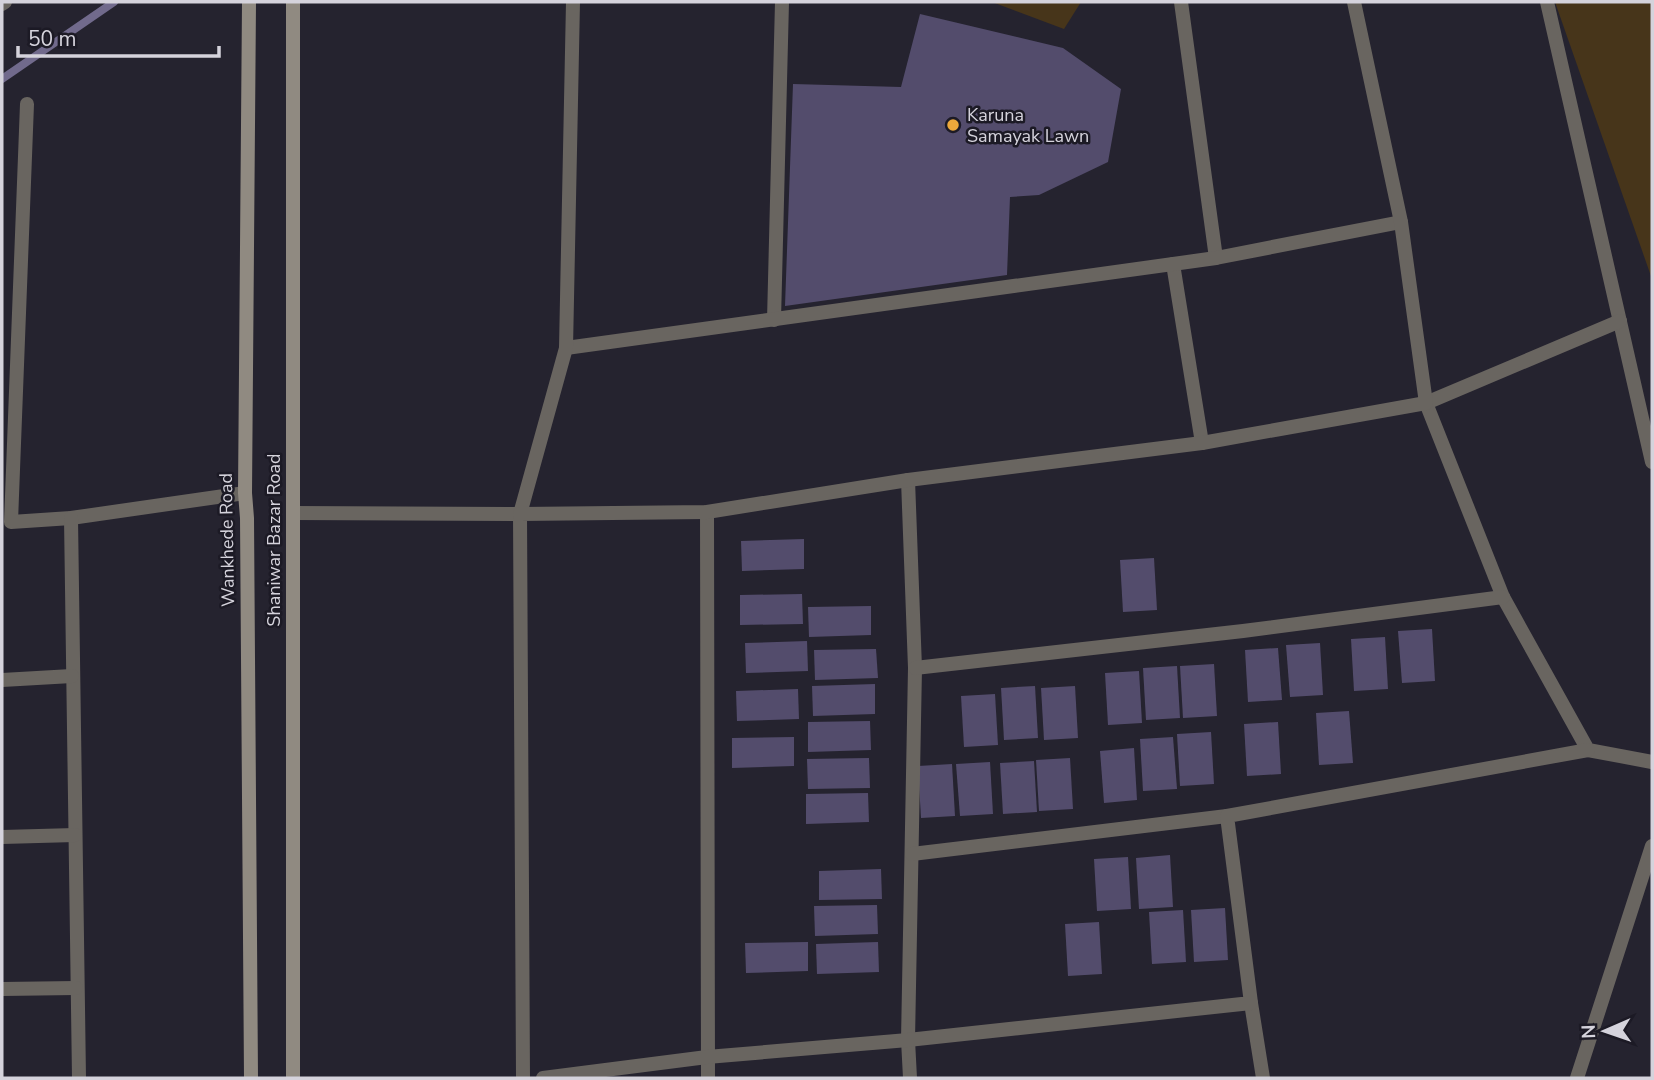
<svg xmlns="http://www.w3.org/2000/svg" width="1654" height="1080" viewBox="0 0 1654 1080" font-family="'Nunito Sans',sans-serif">
<rect width="100%" height="100%" fill="#25232f"/>
<g fill="#47351a">
<path d="M 992,2 L 1081,2 L 1064,29 Z"/>
<path d="M 1555,2 L 1652,2 L 1652,279 Z"/>
</g>
<g fill="none" stroke-linecap="round" stroke-linejoin="round">
<path stroke="#716a8c" stroke-width="8" d="M 2,79 L 114,2"/>
</g>
<g fill="#534c6c">
<path d="M 920,14 L 1063,48 L 1121,89 L 1108,162 L 1039,195 L 1010,197 L 1007,275 L 785,306 L 793,84 L 901,87 Z"/>
<path d="M 804,539 L 804,569 L 742,571 L 741,541 Z"/>
<path d="M 1154,558 L 1157,610 L 1123,612 L 1120,560 Z"/>
<path d="M 802,594 L 803,624 L 740,625 L 740,595 Z"/>
<path d="M 871,606 L 871,635 L 809,637 L 808,607 Z"/>
<path d="M 1432,629 L 1435,681 L 1402,683 L 1398,631 Z"/>
<path d="M 1385,637 L 1388,689 L 1354,691 L 1351,639 Z"/>
<path d="M 807,641 L 808,671 L 746,673 L 745,643 Z"/>
<path d="M 1320,643 L 1323,695 L 1290,697 L 1286,645 Z"/>
<path d="M 1278,648 L 1282,700 L 1248,702 L 1245,650 Z"/>
<path d="M 876,649 L 878,678 L 815,680 L 814,650 Z"/>
<path d="M 1214,664 L 1217,716 L 1183,718 L 1180,666 Z"/>
<path d="M 1177,666 L 1180,718 L 1146,720 L 1143,668 Z"/>
<path d="M 1139,671 L 1142,723 L 1108,725 L 1105,673 Z"/>
<path d="M 875,684 L 875,714 L 813,716 L 812,686 Z"/>
<path d="M 1035,686 L 1038,738 L 1004,740 L 1001,688 Z"/>
<path d="M 1075,686 L 1078,738 L 1044,740 L 1041,688 Z"/>
<path d="M 798,689 L 799,719 L 737,721 L 736,691 Z"/>
<path d="M 995,694 L 998,745 L 964,747 L 961,696 Z"/>
<path d="M 1349,711 L 1353,763 L 1319,765 L 1316,713 Z"/>
<path d="M 870,721 L 871,750 L 808,752 L 808,722 Z"/>
<path d="M 1278,722 L 1281,774 L 1247,776 L 1244,724 Z"/>
<path d="M 1211,732 L 1214,784 L 1180,786 L 1177,734 Z"/>
<path d="M 794,737 L 794,766 L 732,768 L 732,738 Z"/>
<path d="M 1173,737 L 1177,789 L 1143,791 L 1140,739 Z"/>
<path d="M 1134,748 L 1137,800 L 1104,803 L 1100,751 Z"/>
<path d="M 869,758 L 870,788 L 808,789 L 807,759 Z"/>
<path d="M 1070,758 L 1073,809 L 1039,811 L 1036,760 Z"/>
<path d="M 1034,761 L 1037,812 L 1003,814 L 1000,763 Z"/>
<path d="M 990,762 L 993,814 L 960,816 L 956,764 Z"/>
<path d="M 952,764 L 955,816 L 921,818 L 918,766 Z"/>
<path d="M 868,793 L 869,822 L 806,824 L 806,794 Z"/>
<path d="M 1170,855 L 1173,907 L 1139,909 L 1136,858 Z"/>
<path d="M 1128,857 L 1131,909 L 1097,911 L 1094,859 Z"/>
<path d="M 881,869 L 882,899 L 819,900 L 819,871 Z"/>
<path d="M 877,905 L 878,934 L 815,936 L 814,906 Z"/>
<path d="M 1225,908 L 1228,960 L 1194,962 L 1191,910 Z"/>
<path d="M 1183,910 L 1186,962 L 1152,964 L 1149,912 Z"/>
<path d="M 1099,922 L 1102,974 L 1068,976 L 1065,924 Z"/>
<path d="M 808,942 L 808,971 L 746,973 L 745,943 Z"/>
<path d="M 878,942 L 879,972 L 817,974 L 816,944 Z"/>
</g>
<g fill="none" stroke-linecap="round" stroke-linejoin="round">
<g stroke="#696560" stroke-width="14">
<path d="M 1181,2 L 1216,258"/>
<path d="M 1547,2 L 1652,462"/>
<path d="M 2,4 L 5,2"/>
<path d="M 27,104 L 11,522 L 71,518 L 245,493"/>
<path d="M 1173,264 L 1202,443"/>
<path d="M 774,320 L 782,2"/>
<path d="M 1620,321 L 1426,403 L 1503,597 L 1588,750 L 1652,762"/>
<path d="M 566,348 L 1216,258 L 1401,222"/>
<path d="M 908,480 L 915,668 L 908,1040 L 910,1078"/>
<path d="M 707,512 L 708,1078"/>
<path d="M 293,513 L 520,514 L 566,348 L 573,2"/>
<path d="M 71,518 L 79,1078"/>
<path d="M 915,668 L 1243,631 L 1503,597"/>
<path d="M 2,680 L 72,676"/>
<path d="M 2,837 L 75,835"/>
<path d="M 912,854 L 1227,816"/>
<path d="M 2,989 L 76,988"/>
<path d="M 1251,1003 L 1263,1078"/>
<path d="M 523,1078 L 520,514 L 707,512 L 908,480 L 1202,443 L 1426,403 L 1401,222 L 1354,2"/>
<path d="M 543,1078 L 707,1057 L 908,1040 L 1251,1003 L 1227,816 L 1588,750"/>
<path d="M 1577,1078 L 1652,846"/>
</g>
<g stroke="#908a81" stroke-width="14">
<path d="M 249,2 L 245,493 L 247,518 L 251,1078"/>
<path d="M 293,1078 L 293,2"/>
</g>
</g>
<circle fill="#eda83b" stroke="#1c1a25" stroke-width="2.5" cx="953" cy="125" r="7"/>
<g text-anchor="middle" dominant-baseline="central" stroke-width="5" stroke-linejoin="round" paint-order="stroke">
<g font-size="18" fill="#d5d3dc" stroke="#1c1a25" text-anchor="start">
<text x="967" y="115">Karuna<tspan x="967" dy="21">Samayak Lawn</tspan></text>
</g>
<g font-size="18" fill="#d5d3dc" stroke="#1c1a25">
<text transform="translate(227 540) rotate(-91)">Wankhede Road</text>
<text transform="translate(274 540) rotate(-90)">Shaniwar Bazar Road</text>
</g>
</g>
<rect width="1654" height="1080" fill="none" stroke="#d5d3dc" stroke-width="7"/>
<g transform="translate(1605 1031) rotate(268)" stroke="#1c1a25" stroke-width="5" paint-order="stroke">
<path d="M0-5L12 26L0 18L-12 26Z" fill="#d5d3dc"/>
<text y="-10" font-size="19" font-weight="bold" text-anchor="middle" fill="#d5d3dc">N</text>
</g>
<path d="M18 46v10h201v-10" fill="none" stroke="#d5d3dc" stroke-width="3.5"/>
<text x="28" y="46" font-size="21" fill="#d5d3dc" stroke="#1c1a25" stroke-width="5" paint-order="stroke">50 m</text>
</svg>
